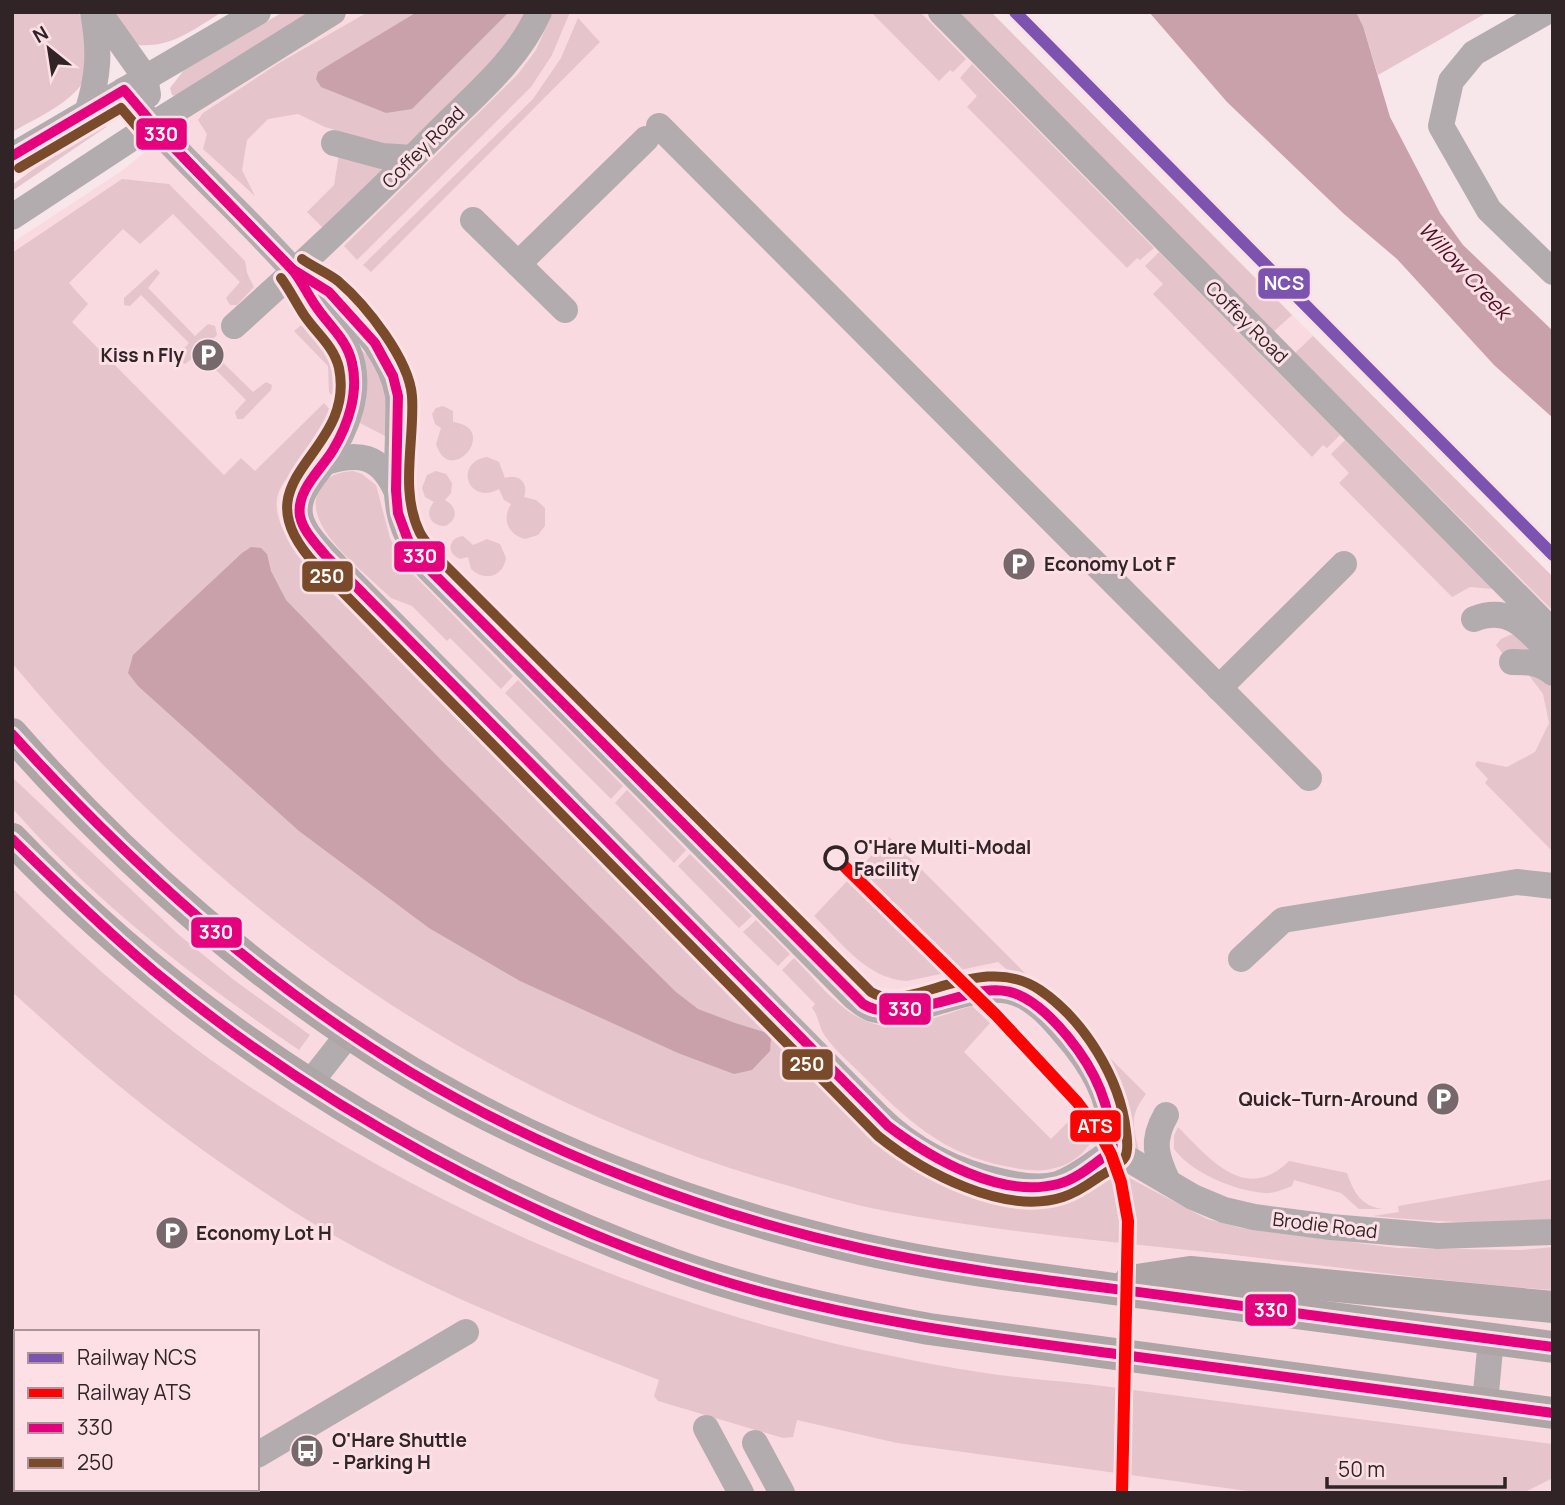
<svg xmlns="http://www.w3.org/2000/svg" width="1565" height="1505" viewBox="0 0 1565 1505" font-family="Manrope,sans-serif">
<rect width="100%" height="100%" fill="#f7e6ea"/>
<path fill="#fadae1" fill-rule="evenodd" d="M 354,12 L 991,12 L 1553,577 L 1553,1493 L 12,1493 L 12,243 L 123,170 L 202,106 L 282,51 ZM 16,1332 L 257,1332 L 257,1489 L 16,1489 Z"/>
<g fill="#e5c4cb">
<path d="M 12,12 L 78,12 L 82,19 C 84,35 88,53 87,69 C 85,98 34,119 12,132 Z"/>
<path d="M 114,12 L 222,12 C 194,29 172,48 138,45 Z"/>
<path d="M 283,12 L 309,12 L 179,97 L 172,95 L 170,88 L 184,70 Z"/>
<path d="M 368,12 L 528,12 L 509,47 L 407,145 L 396,148 L 325,127 L 298,114 L 268,119 L 247,140 L 242,170 L 255,196 L 203,149 L 207,134 L 198,120 L 203,113 L 279,63 Z"/>
<path d="M 553,12 L 570,12 L 552,55 L 531,87 L 357,260 L 344,246 L 518,74 L 536,50 Z"/>
<path d="M 871,12 L 920,12 L 966,59 L 953,72 L 950,70 L 939,81 Z"/>
<path d="M 959,12 L 991,12 L 1292,315 L 1273,332 Z"/>
<path d="M 1356,12 L 1488,12 L 1378,75 L 1363,26 Z"/>
<path d="M 578,18 L 600,42 L 371,272 L 363,265 L 533,99 L 561,58 Z"/>
<path d="M 972,64 L 1154,248 L 1140,260 L 1137,258 L 1127,268 L 967,107 L 977,96 L 960,78 Z"/>
<path d="M 100,117 L 106,117 L 109,120 L 106,127 L 12,191 L 12,185 L 88,129 L 86,125 Z"/>
<path d="M 339,154 L 388,166 L 324,229 L 307,212 L 334,185 Z"/>
<path d="M 122,179 L 169,184 L 245,261 L 247,273 L 254,287 L 237,305 L 230,305 L 226,298 L 240,282 L 173,214 L 140,244 L 123,229 L 69,283 L 88,304 L 72,322 L 224,475 L 241,458 L 255,471 L 324,403 L 337,417 C 333,424 329,433 323,440 C 300,472 260,484 284,531 L 831,1082 L 949,1176 L 1095,1178 L 1105,1173 L 1118,1172 L 1207,1219 L 1241,1228 L 1397,1248 L 1520,1250 L 1553,1247 L 1553,1290 C 1444,1282 1334,1267 1226,1254 C 1114,1242 1001,1232 891,1212 C 848,1204 806,1191 765,1179 C 463,1088 213,904 12,663 L 12,253 Z"/>
<path d="M 1159,252 L 1340,435 L 1327,448 L 1323,445 L 1312,457 L 1153,294 L 1163,284 L 1145,266 Z"/>
<path d="M 156,269 L 160,273 L 148,288 L 195,336 L 208,324 L 215,326 L 217,335 L 206,346 L 253,392 L 266,382 L 272,385 L 271,390 L 243,419 L 237,419 L 235,412 L 246,400 L 199,353 L 185,364 L 178,359 L 180,353 L 189,343 L 141,295 L 130,306 L 124,305 L 124,298 Z"/>
<path d="M 313,325 C 342,347 343,371 341,405 L 329,392 L 328,366 L 294,331 L 300,326 Z"/>
<path d="M 1313,336 L 1553,577 L 1553,611 L 1295,353 Z"/>
<path d="M 362,351 C 390,369 386,408 387,437 L 360,423 Z"/>
<path d="M 443,406 L 453,411 L 453,422 C 501,428 450,489 436,444 L 441,428 L 435,424 L 432,414 L 436,408 Z"/>
<path d="M 1345,440 L 1492,588 L 1492,589 L 1470,587 L 1452,597 L 1339,483 L 1349,473 L 1331,454 Z"/>
<path d="M 487,457 L 499,462 L 505,478 C 519,473 529,483 524,497 L 536,500 L 545,508 L 545,526 L 538,535 L 525,539 C 507,534 502,519 511,504 L 504,500 L 499,489 C 468,506 453,462 487,457 Z"/>
<path d="M 353,471 L 362,474 L 376,485 L 390,538 L 406,567 L 513,676 L 501,689 L 450,638 L 447,641 L 412,606 L 391,598 L 381,589 C 359,567 299,523 320,488 C 327,475 339,472 353,471 Z"/>
<path d="M 436,471 L 446,474 L 452,483 L 451,493 L 445,500 C 458,507 458,520 445,526 C 430,526 424,513 434,502 L 425,497 L 422,488 L 427,475 Z"/>
<path d="M 463,536 L 473,545 L 487,539 L 500,544 L 506,558 C 503,577 485,582 471,569 L 468,557 L 460,559 C 446,553 448,538 463,536 Z"/>
<path d="M 1510,635 L 1516,635 L 1538,652 L 1503,654 L 1496,645 L 1501,639 Z"/>
<path d="M 1525,670 L 1553,685 L 1553,852 L 1485,783 L 1488,779 L 1475,765 L 1477,761 L 1507,767 L 1535,752 L 1549,723 L 1543,694 Z"/>
<path d="M 518,680 L 623,786 L 611,799 L 505,693 Z"/>
<path d="M 12,777 L 179,935 L 234,980 L 310,1035 L 299,1050 C 196,980 95,902 12,808 Z"/>
<path d="M 627,790 L 686,850 L 674,863 L 615,803 Z"/>
<path d="M 889,837 L 1146,1094 C 1129,1116 1133,1126 1139,1151 L 1137,1152 L 1120,1096 L 1107,1069 L 1076,1029 L 1032,984 L 1024,978 L 1012,974 L 998,962 L 907,981 C 867,979 841,942 814,916 Z"/>
<path d="M 690,854 L 752,916 L 739,928 L 678,866 Z"/>
<path d="M 12,888 C 70,945 131,1000 196,1049 C 391,1192 632,1300 868,1351 C 909,1360 951,1368 992,1374 C 1034,1380 1076,1382 1118,1388 C 1263,1407 1408,1425 1553,1444 L 1553,1478 L 1523,1493 L 1262,1493 L 897,1443 L 797,1420 L 793,1437 L 783,1438 L 658,1401 L 654,1396 L 659,1380 C 532,1331 404,1281 288,1208 C 228,1169 167,1126 112,1080 C 78,1052 45,1021 12,992 Z"/>
<path d="M 756,920 L 790,954 L 778,966 L 743,932 Z"/>
<path d="M 794,958 C 823,987 853,1031 899,1026 C 923,1023 949,1013 972,1006 L 990,1023 L 964,1052 L 1051,1139 L 1078,1112 L 1095,1135 C 1083,1160 1058,1173 1029,1170 C 954,1161 918,1131 866,1079 C 853,1065 836,1052 825,1036 C 819,1028 819,1016 812,1008 L 815,1004 L 782,970 Z"/>
<path d="M 1178,1127 C 1210,1159 1245,1204 1289,1161 L 1347,1173 C 1354,1193 1361,1206 1383,1209 L 1359,1209 L 1341,1193 L 1294,1180 L 1292,1186 C 1284,1189 1273,1194 1264,1193 C 1234,1190 1193,1174 1174,1149 L 1174,1136 Z"/>
<path d="M 1553,1179 L 1553,1219 C 1492,1225 1433,1222 1373,1216 L 1399,1212 L 1398,1206 Z"/>
</g>
<g fill="#c9a1aa">
<path d="M 417,12 L 509,12 L 412,109 L 386,113 L 321,87 L 316,79 L 318,72 L 329,65 Z"/>
<path d="M 1149,12 L 1356,12 L 1363,26 L 1390,117 L 1440,213 L 1463,245 L 1553,331 L 1553,418 L 1494,365 L 1397,259 L 1344,214 L 1227,102 Z"/>
<path d="M 251,547 L 261,548 L 267,554 L 271,571 L 286,600 L 441,760 L 676,992 L 698,1009 L 735,1023 L 767,1033 L 771,1038 L 770,1051 L 752,1070 L 734,1074 L 678,1053 L 520,981 L 429,928 L 299,831 L 138,686 L 128,673 L 133,655 L 242,553 Z"/>
</g>
<g fill="none" stroke-linecap="round" stroke-linejoin="round">
<g stroke="#b3acae" stroke-width="26">
<path d="M 99,12 L 145,77 L 148,95"/>
<path d="M 941,12 L 1553,632"/>
<path d="M 1546,12 L 1474,53 L 1451,81 L 1441,126 L 1489,210 L 1553,272"/>
<path d="M 124,90 C 175,155 238,208 292,269 C 301,280 307,294 315,306 C 324,320 340,333 347,348 C 365,387 347,431 324,463 C 313,478 297,494 300,515 C 303,534 324,553 337,567 L 877,1115 C 913,1151 955,1172 1004,1182 C 1021,1186 1041,1189 1058,1184 C 1078,1177 1095,1162 1113,1150"/>
<path d="M 87,113 C 99,75 100,51 93,12"/>
<path d="M 659,126 L 1309,778"/>
<path d="M 334,143 L 382,156 L 412,158"/>
<path d="M 12,156 L 258,12"/>
<path d="M 12,217 L 152,125 L 333,12"/>
<path d="M 473,220 L 518,264 L 646,139"/>
<path d="M 518,264 L 565,310"/>
<path d="M 299,274 C 309,280 322,286 330,294 C 359,320 391,355 398,395 C 399,405 398,416 398,427 C 398,486 387,518 428,568 L 854,997 C 859,1001 866,1007 872,1009 C 917,1023 979,971 1025,997 C 1045,1008 1061,1029 1075,1046 C 1101,1079 1112,1108 1113,1150"/>
<path d="M 234,326 C 304,263 373,198 440,130 C 476,94 518,60 539,12"/>
<path d="M 323,463 C 359,451 380,455 396,490"/>
<path d="M 1474,619 C 1512,604 1528,631 1553,656"/>
<path d="M 1512,662 C 1529,662 1539,662 1553,673"/>
<path d="M 1219,688 L 1344,564"/>
<path d="M 1241,959 L 1283,920 L 1517,882 L 1553,886"/>
<path d="M 310,1083 L 350,1032"/>
<path d="M 1166,1115 C 1151,1141 1156,1156 1168,1182"/>
<path d="M 1113,1150 L 1193,1197 L 1224,1210 L 1254,1217 L 1331,1227 L 1438,1236 L 1553,1232"/>
<path d="M 1485,1403 L 1491,1339"/>
<path d="M 706,1428 L 741,1493"/>
<path d="M 755,1443 L 782,1493"/>
<path d="M 257,1455 L 466,1332"/>
<path d="M 190,1493 L 196,1489"/>
</g>
<g stroke="#aea5a6" stroke-width="32">
<path d="M 12,734 C 125,863 262,983 410,1072 C 535,1147 681,1203 822,1239 C 928,1267 1036,1278 1144,1293 C 1280,1311 1417,1329 1553,1347"/>
<path d="M 12,839 C 194,1030 424,1173 672,1264 C 755,1294 842,1313 929,1329 L 1553,1413"/>
<path d="M 1130,1281 L 1190,1272 L 1553,1307"/>
</g>
<defs>
<g id="bus-1">
<path d="M 152,125 L 292,269"/>
<path d="M 12,156 L 124,90 L 164,137 L 292,269"/>
<path d="M 292,269 L 329,292 L 375,343 L 393,376 L 398,396 L 396,490 L 398,513 L 408,540 L 428,568 L 863,1004 C 874,1011 886,1012 899,1010 C 979,1002 1002,957 1068,1037 C 1096,1071 1111,1106 1113,1150 C 1096,1162 1078,1179 1058,1184 C 1001,1199 932,1159 888,1126 L 326,556 C 316,544 303,531 300,516 C 296,490 321,470 333,450 C 348,425 359,393 352,363 C 347,339 328,325 315,305 C 307,293 301,280 292,269 Z"/>
<path d="M 12,734 C 130,864 260,982 410,1072 C 549,1155 706,1214 864,1249 C 962,1271 1062,1282 1161,1295 C 1292,1313 1422,1330 1553,1347"/>
<path d="M 12,839 C 59,885 105,930 155,972 C 316,1106 532,1224 733,1284 C 858,1321 987,1337 1116,1354 C 1262,1374 1407,1393 1553,1413"/>
</g>
<g id="bus-2">
<path d="M 19,168 L 121,108 L 139,129"/>
<path d="M 281,278 C 290,290 296,303 304,315 C 316,333 334,346 339,368 C 357,457 233,476 316,565 L 878,1136 C 923,1172 1004,1216 1063,1197 C 1075,1193 1086,1186 1096,1179 C 1104,1173 1120,1166 1125,1157 C 1129,1150 1127,1138 1126,1131 C 1120,1078 1084,1020 1040,990 C 980,949 909,1016 871,992 L 439,559 C 433,551 425,542 420,533 C 399,491 415,440 412,396 C 409,359 366,305 338,281 C 328,273 313,267 302,259"/>
</g>
</defs>
<use href="#bus-1" stroke="#fde0e6" stroke-width="16"/>
<use href="#bus-2" stroke="#fde0e6" stroke-width="16"/>
<use href="#bus-1" stroke="#e5007d" stroke-width="10"/>
<use href="#bus-2" stroke="#7a4b2a" stroke-width="10"/>
<defs>
<path id="rail-1" d="M 1015,12 L 1553,555"/>
<path id="rail-2" d="M 836,858 L 996,1015 L 1077,1102 L 1098,1130 L 1111,1154 L 1121,1182 L 1128,1221 L 1122,1493"/>
</defs>
<use href="#rail-1" stroke="#fde0e6" stroke-width="18"/>
<use href="#rail-2" stroke="#fde0e6" stroke-width="18"/>
<use href="#rail-1" stroke="#7c53af" stroke-width="12"/>
<use href="#rail-2" stroke="#fc0200" stroke-width="12"/>
</g>
<defs>
<symbol id="parking-disc" viewBox="-11 -11 22 22"><circle r="9.5" fill="#76686b" stroke="#fde0e6"/><path d="M-3.5-5.5H1a3.5 3.5 0 0 1 0 7H-1V5.5H-3.5ZM-1-3.4V-.6H.8a1.4 1.4 0 0 0 0-2.8Z" fill="#fff"/></symbol>
<symbol id="bus-disc" viewBox="-11 -11 22 22"><circle r="9.5" fill="#76686b" stroke="#fde0e6"/><path d="M-5-6H5V4H4V6H2V4H-2V6H-4V4H-5ZM-3.5-4V0h7V-4ZM-3.5 1.2v1.5H-2V1.2ZM2 1.2v1.5H3.5V1.2Z" fill="#fff"/></symbol>
</defs>
<g fill-rule="evenodd">
<use href="#parking-disc" x="189" y="336" width="38" height="38"/>
<use href="#parking-disc" x="1000" y="545" width="38" height="38"/>
<use href="#parking-disc" x="1424" y="1080" width="38" height="38"/>
<use href="#parking-disc" x="153" y="1214" width="38" height="38"/>
<use href="#bus-disc" x="288" y="1432" width="38" height="38"/>
</g>
<circle fill="#fde0e6" stroke="#312427" stroke-width="3.5" cx="836" cy="858" r="11"/>
<g text-anchor="middle" dominant-baseline="central" stroke-width="6" stroke-linejoin="round" paint-order="stroke">
<g font-size="19" fill="#312427" stroke="#fde0e6">
<text transform="translate(423 147) rotate(-45)">Coffey Road</text>
<text transform="translate(1247 322) rotate(45)">Coffey Road</text>
<text transform="translate(1325 1225) rotate(7)">Brodie Road</text>
</g>
<g font-size="19" font-weight="bold" fill="#312427" stroke="#fde0e6" text-anchor="start">
<text x="184" y="355" text-anchor="end">Kiss n Fly</text>
<text x="1044" y="564">Economy Lot F</text>
<text x="1418" y="1099" text-anchor="end">Quick–Turn-Around</text>
<text x="196" y="1233">Economy Lot H</text>
<text x="332" y="1440">O'Hare Shuttle<tspan x="332" dy="22">- Parking H</tspan></text>
</g>
<g font-size="19" font-weight="bold" fill="#312427" stroke="#fde0e6" text-anchor="start">
<text x="854" y="847">O'Hare Multi-Modal<tspan x="854" dy="22">Facility</tspan></text>
</g>
<g font-size="21" font-style="italic" fill="#4d1026" stroke="#fde0e6">
<text transform="translate(1465 270) rotate(47)">Willow Creek</text>
</g>
</g>
<g stroke="#fde0e6" stroke-width="2.5">
<rect x="135" y="117" width="53" height="34" rx="7" fill="#e5007d"/>
<rect x="1257" y="267" width="54" height="33" rx="7" fill="#7c53af"/>
<rect x="393" y="540" width="53" height="33" rx="7" fill="#e5007d"/>
<rect x="301" y="560" width="53" height="33" rx="7" fill="#7a4b2a"/>
<rect x="190" y="916" width="53" height="33" rx="7" fill="#e5007d"/>
<rect x="878" y="992" width="54" height="34" rx="7" fill="#e5007d"/>
<rect x="781" y="1048" width="53" height="33" rx="7" fill="#7a4b2a"/>
<rect x="1069" y="1109" width="53" height="34" rx="7" fill="#fc0200"/>
<rect x="1244" y="1293" width="53" height="34" rx="7" fill="#e5007d"/>
</g>
<g font-size="19" text-anchor="middle" font-weight="bold" fill="#fff">
<text x="161" y="141">330</text>
<text x="1284" y="290">NCS</text>
<text x="420" y="563">330</text>
<text x="327" y="583">250</text>
<text x="216" y="939">330</text>
<text x="905" y="1016">330</text>
<text x="807" y="1071">250</text>
<text x="1095" y="1133">ATS</text>
<text x="1271" y="1317">330</text>
</g>
<rect width="1565" height="1505" fill="none" stroke="#312427" stroke-width="28"/>
<rect x="14" y="1330" width="245" height="161" fill="#fde0e6" stroke="#ab959a" stroke-width="2"/>
<rect x="28" y="1353" width="35" height="10" fill="#7c53af" stroke="#ab959a" stroke-width="2"/>
<text x="77" y="1365" font-size="21" fill="#312427">Railway NCS</text>
<rect x="28" y="1388" width="35" height="10" fill="#fc0200" stroke="#ab959a" stroke-width="2"/>
<text x="77" y="1400" font-size="21" fill="#312427">Railway ATS</text>
<rect x="28" y="1423" width="35" height="10" fill="#e5007d" stroke="#ab959a" stroke-width="2"/>
<text x="77" y="1435" font-size="21" fill="#312427">330</text>
<rect x="28" y="1458" width="35" height="10" fill="#7a4b2a" stroke="#ab959a" stroke-width="2"/>
<text x="77" y="1470" font-size="21" fill="#312427">250</text>
<g transform="translate(49 49) rotate(330)" stroke="#fde0e6" stroke-width="5" paint-order="stroke">
<path d="M0-5L12 26L0 18L-12 26Z" fill="#312427"/>
<text y="-10" font-size="19" font-weight="bold" text-anchor="middle" fill="#312427">N</text>
</g>
<path d="M1327 1477v10h178v-10" fill="none" stroke="#312427" stroke-width="3.5"/>
<text x="1338" y="1477" font-size="21" fill="#312427" stroke="#fde0e6" stroke-width="5" paint-order="stroke">50 m</text>
</svg>
